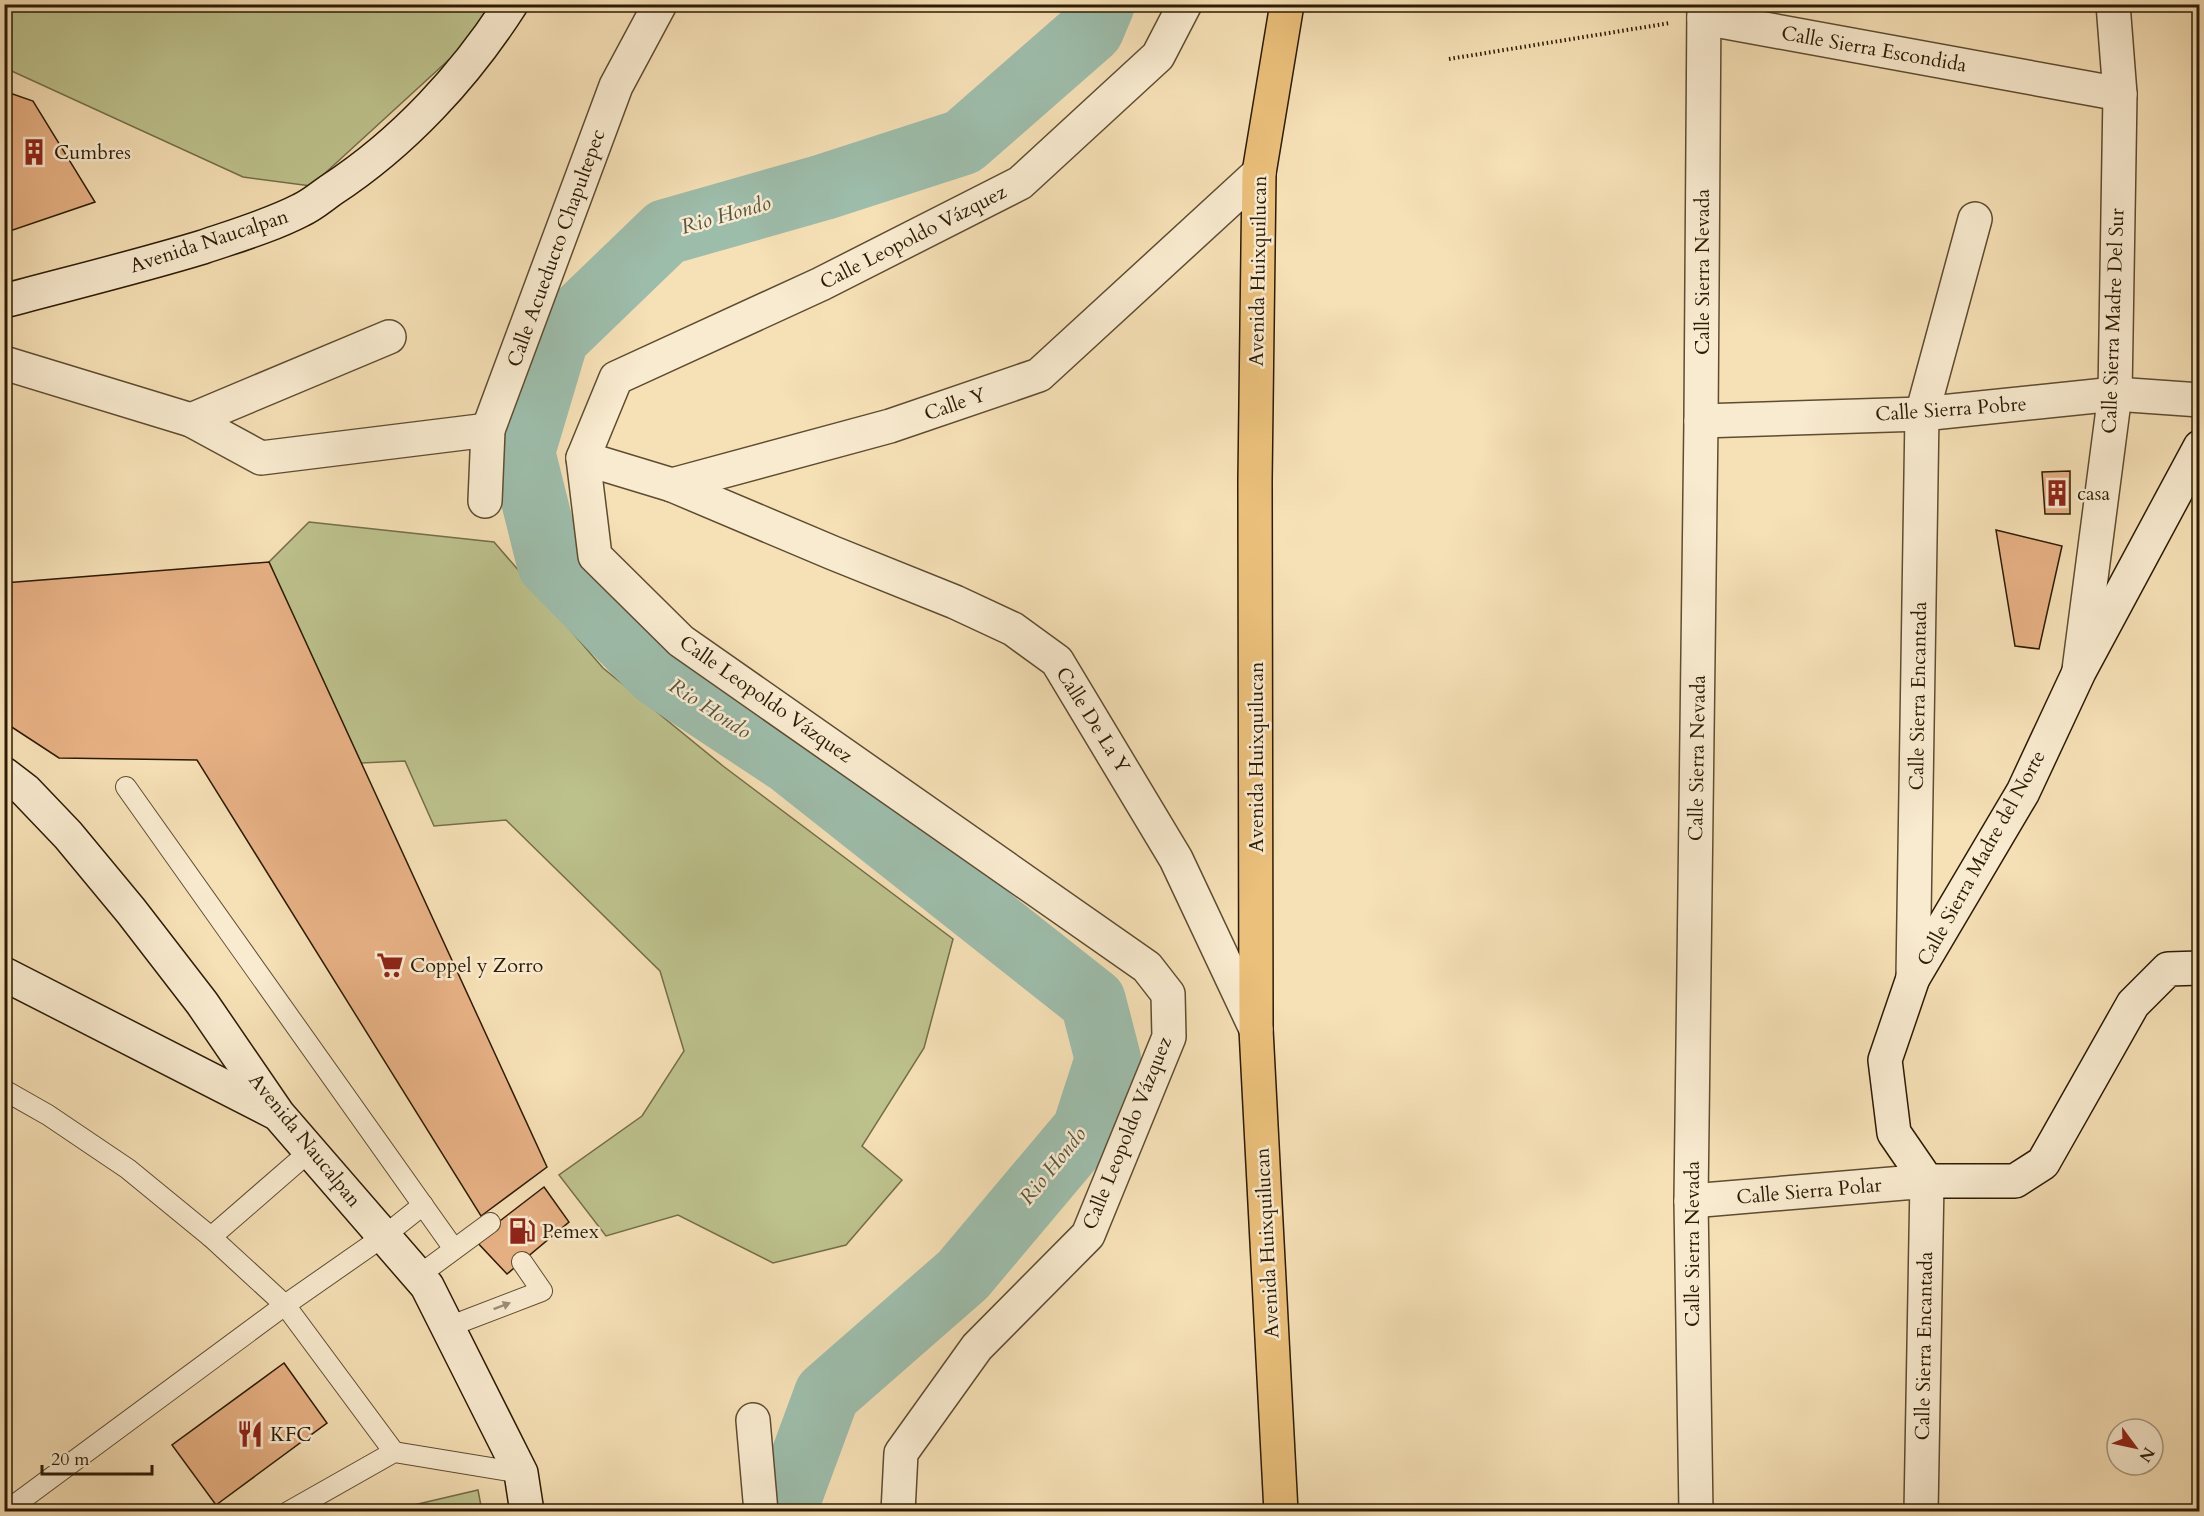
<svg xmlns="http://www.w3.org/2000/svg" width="2204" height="1516" viewBox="0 0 2204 1516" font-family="Cardo,serif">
<rect width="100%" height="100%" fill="#f6e0b6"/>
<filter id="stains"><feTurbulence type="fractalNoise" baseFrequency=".00333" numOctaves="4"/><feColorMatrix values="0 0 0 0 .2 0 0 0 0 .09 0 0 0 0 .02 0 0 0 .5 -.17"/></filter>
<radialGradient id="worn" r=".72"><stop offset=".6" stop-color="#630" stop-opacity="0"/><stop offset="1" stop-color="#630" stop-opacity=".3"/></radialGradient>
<g fill="#bdc28d" stroke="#746e49" stroke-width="1.5">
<path d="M 5,5 L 490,5 L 466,44 L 311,186 L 243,177 L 5,68 Z"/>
<path d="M 309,522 L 494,542 L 603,668 L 723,766 L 953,939 L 924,1048 L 862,1146 L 902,1180 L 846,1245 L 773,1263 L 678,1215 L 606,1236 L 559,1175 L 642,1116 L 684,1051 L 660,971 L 506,820 L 434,826 L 405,761 L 361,763 L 269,562 Z"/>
<path d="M 478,1490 L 482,1511 L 388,1511 Z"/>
</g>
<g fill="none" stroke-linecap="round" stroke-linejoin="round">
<path stroke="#9dbdab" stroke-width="66" d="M 789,1512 L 789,1497 L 827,1394 L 963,1275 L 1085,1130 L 1108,1059 L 1093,1001 L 791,762 L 658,674 L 550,564 L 522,452 L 556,338 L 666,232 L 824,187 L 963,142 L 1091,30 L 1102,4"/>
</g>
<g fill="#e7b184" stroke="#2c1b05" stroke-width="1.5">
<path d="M 4,91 L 33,101 L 95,202 L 4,233 Z"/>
<path d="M 2070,471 L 2070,514 L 2045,514 L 2042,472 Z"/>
<path d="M 1996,530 L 2062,546 L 2039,649 L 2015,646 Z"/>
<path d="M 269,562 L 547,1167 L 481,1216 L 197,760 L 59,758 L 4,722 L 4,583 Z"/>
<path d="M 544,1187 L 569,1222 L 507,1274 L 475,1240 Z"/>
<path d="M 284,1363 L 327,1423 L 216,1505 L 172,1445 Z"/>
</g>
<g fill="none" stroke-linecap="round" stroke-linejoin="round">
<defs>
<g id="lane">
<path d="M 126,787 L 454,1249"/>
<path d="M 4,1090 L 48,1115 L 128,1169 L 211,1237 L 285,1305 L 394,1452"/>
<path d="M 211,1237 L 310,1151"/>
<path d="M 418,1276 L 490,1223"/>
<path d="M 448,1327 L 542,1291 L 522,1262"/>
<path d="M 5,1512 L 285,1305 L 384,1236 L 423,1205"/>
<path d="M 288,1512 L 394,1452 L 521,1473"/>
</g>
<g id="street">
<path d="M 1704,18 L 2120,94"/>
<path d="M 4,363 L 191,420 L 261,458 L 488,430"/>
<path d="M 191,420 L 389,337"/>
<path d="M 1701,421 L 1922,414 L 2115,394 L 2200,400"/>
<path d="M 583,458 L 672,485 L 890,426 L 1039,375 L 1259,173"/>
<path d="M 672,485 L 833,553 L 955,602 L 1013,629 L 1057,661 L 1176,859 L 1256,1029"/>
<path d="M 485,501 L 488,430 L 616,86 L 660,4"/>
<path d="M 2079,670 L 2115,394 L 2120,94 L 2113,4"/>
<path d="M 1913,978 L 1922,414 L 1975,219"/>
<path d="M 1691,1201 L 1927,1181 L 1921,1512"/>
<path d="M 753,1420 L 761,1512"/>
<path d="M 898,1512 L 901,1453 L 977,1347 L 1088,1235 L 1169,1037 L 1168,994 L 1147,967 L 681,641 L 595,556 L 583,458 L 616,378 L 821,284 L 1020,183 L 1158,56 L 1185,4"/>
<path d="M 1696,1512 L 1691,1201 L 1701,421 L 1704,4"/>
</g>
<g id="secondary">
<path d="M 4,301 C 71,283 137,267 203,247 C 235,236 270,226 301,210 C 312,205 321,197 331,190 C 403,143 465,76 511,4"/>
<path d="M 2200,447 L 2079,672 L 2023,792 L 1913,978 L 1885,1060 L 1894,1133 L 1927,1181 L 2015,1181 L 2043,1163 L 2133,1004 L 2168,969 L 2200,968"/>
<path d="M 4,774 L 25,790 L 68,835 L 131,911 L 202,1003 L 278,1114 L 427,1286 L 521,1473 L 527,1512"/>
<path d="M 4,974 L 274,1112"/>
</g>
<path id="primary" d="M 1281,1512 L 1256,1029 L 1255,481 L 1259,173 L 1287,4"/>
</defs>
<use href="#lane" stroke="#5e4c31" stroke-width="22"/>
<use href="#street" stroke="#5e4c31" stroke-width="36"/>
<use href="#secondary" stroke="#2c1b05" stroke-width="36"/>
<use href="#primary" stroke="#2c1b05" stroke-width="36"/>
<path stroke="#2c1b05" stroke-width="4" stroke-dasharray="1.5 3" stroke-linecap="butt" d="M 1449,59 L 1670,23"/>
<use href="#lane" stroke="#f9ebd0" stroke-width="20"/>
<use href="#street" stroke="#f9ebd0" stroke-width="33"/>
<use href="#secondary" stroke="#f9ebd0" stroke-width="33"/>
<use href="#primary" stroke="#ebc07b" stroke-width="33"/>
</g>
<defs><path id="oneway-solid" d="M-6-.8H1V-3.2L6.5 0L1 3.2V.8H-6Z" transform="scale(1.5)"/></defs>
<use fill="#9d8d75" href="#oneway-solid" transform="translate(502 1306) rotate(-21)"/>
<defs>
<symbol id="building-bare" viewBox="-9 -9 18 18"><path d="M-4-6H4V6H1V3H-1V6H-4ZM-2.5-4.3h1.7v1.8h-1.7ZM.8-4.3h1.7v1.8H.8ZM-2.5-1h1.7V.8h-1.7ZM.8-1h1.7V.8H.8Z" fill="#8f2418" stroke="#f9ebd0" stroke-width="2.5" paint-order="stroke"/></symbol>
<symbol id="supermarket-bare" viewBox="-9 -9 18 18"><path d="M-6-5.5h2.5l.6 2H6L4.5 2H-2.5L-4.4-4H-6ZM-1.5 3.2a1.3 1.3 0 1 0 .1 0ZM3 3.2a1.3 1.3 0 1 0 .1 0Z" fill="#8f2418" stroke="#f9ebd0" stroke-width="2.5" paint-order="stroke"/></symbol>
<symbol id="fuel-bare" viewBox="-9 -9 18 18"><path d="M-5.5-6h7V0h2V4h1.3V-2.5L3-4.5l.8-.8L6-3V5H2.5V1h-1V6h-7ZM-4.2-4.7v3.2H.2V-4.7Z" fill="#8f2418" stroke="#f9ebd0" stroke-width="2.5" paint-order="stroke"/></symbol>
<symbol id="restaurant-bare" viewBox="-9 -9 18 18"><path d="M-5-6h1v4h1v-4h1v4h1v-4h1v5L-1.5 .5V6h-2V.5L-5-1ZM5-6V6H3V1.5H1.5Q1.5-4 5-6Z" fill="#8f2418" stroke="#f9ebd0" stroke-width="2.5" paint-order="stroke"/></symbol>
</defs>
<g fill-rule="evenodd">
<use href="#building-bare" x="15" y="133" width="38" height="38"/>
<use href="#building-bare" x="2038" y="474" width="38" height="38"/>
<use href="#supermarket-bare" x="371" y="946" width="38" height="38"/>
<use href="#fuel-bare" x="503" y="1212" width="38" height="38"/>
<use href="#restaurant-bare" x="231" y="1415" width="38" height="38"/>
</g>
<g text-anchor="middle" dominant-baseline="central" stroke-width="5" stroke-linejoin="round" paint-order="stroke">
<g font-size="20" fill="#2c1b05" stroke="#f9ebd0">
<text transform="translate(1874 49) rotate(10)">Calle Sierra Escondida</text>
<text transform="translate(913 237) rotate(-27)">Calle Leopoldo Vázquez</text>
<text transform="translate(209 241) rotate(-18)">Avenida Naucalpan</text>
<text transform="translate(556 248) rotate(-70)">Calle Acueducto Chapultepec</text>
<text transform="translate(1258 271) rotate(-89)">Avenida Huixquilucan</text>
<text transform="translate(1702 272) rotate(-90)">Calle Sierra Nevada</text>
<text transform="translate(2113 321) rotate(-88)">Calle Sierra Madre Del Sur</text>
<text transform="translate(955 404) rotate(-19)">Calle Y</text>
<text transform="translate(1951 409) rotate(-4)">Calle Sierra Pobre</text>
<text transform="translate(1918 696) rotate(-89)">Calle Sierra Encantada</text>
<text transform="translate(766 699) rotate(35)">Calle Leopoldo Vázquez</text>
<text transform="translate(1093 720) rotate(58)">Calle De La Y</text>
<text transform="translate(1256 757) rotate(-90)">Avenida Huixquilucan</text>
<text transform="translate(1697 758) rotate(-89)">Calle Sierra Nevada</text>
<text transform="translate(1981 858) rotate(-61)">Calle Sierra Madre del Norte</text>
<text transform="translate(1127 1133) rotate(-68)">Calle Leopoldo Vázquez</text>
<text transform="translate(305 1140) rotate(51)">Avenida Naucalpan</text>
<text transform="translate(1809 1191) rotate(-5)">Calle Sierra Polar</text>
<text transform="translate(1267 1243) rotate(-93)">Avenida Huixquilucan</text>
<text transform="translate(1692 1244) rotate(-90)">Calle Sierra Nevada</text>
<text transform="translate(1924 1346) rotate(-89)">Calle Sierra Encantada</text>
</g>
<g font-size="20" fill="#2c1b05" stroke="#f9ebd0" text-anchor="start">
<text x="54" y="152">Cumbres</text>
<text x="2077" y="493">casa</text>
<text x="410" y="965">Coppel y Zorro</text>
<text x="542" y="1231">Pemex</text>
<text x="270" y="1434">KFC</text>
</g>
<g font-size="21" font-style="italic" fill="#54543f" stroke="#f9ebd0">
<text transform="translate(726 215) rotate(-16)">Rio Hondo</text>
<text transform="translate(710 709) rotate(33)">Rio Hondo</text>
<text transform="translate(1053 1166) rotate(-51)">Rio Hondo</text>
</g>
</g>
<rect width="2204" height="1516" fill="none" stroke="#f6e0b6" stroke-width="24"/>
<rect x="6" y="6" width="2192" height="1504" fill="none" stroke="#2c1b05" stroke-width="3"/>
<rect x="12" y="12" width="2180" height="1492" fill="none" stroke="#2c1b05" stroke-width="1.5"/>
<g transform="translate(2135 1447) rotate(123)"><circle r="28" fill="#f9ebd0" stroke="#a7987f" stroke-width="1.5"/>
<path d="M0-4.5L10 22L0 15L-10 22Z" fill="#8f2418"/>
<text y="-9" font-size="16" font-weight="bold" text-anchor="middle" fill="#2c1b05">N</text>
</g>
<path d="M42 1465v9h110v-9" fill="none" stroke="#2c1b05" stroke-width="3"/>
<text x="51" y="1465" font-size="18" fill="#2c1b05" stroke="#f9ebd0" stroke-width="4.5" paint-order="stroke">20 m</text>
<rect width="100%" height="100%" filter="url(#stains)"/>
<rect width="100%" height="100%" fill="url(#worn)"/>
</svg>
